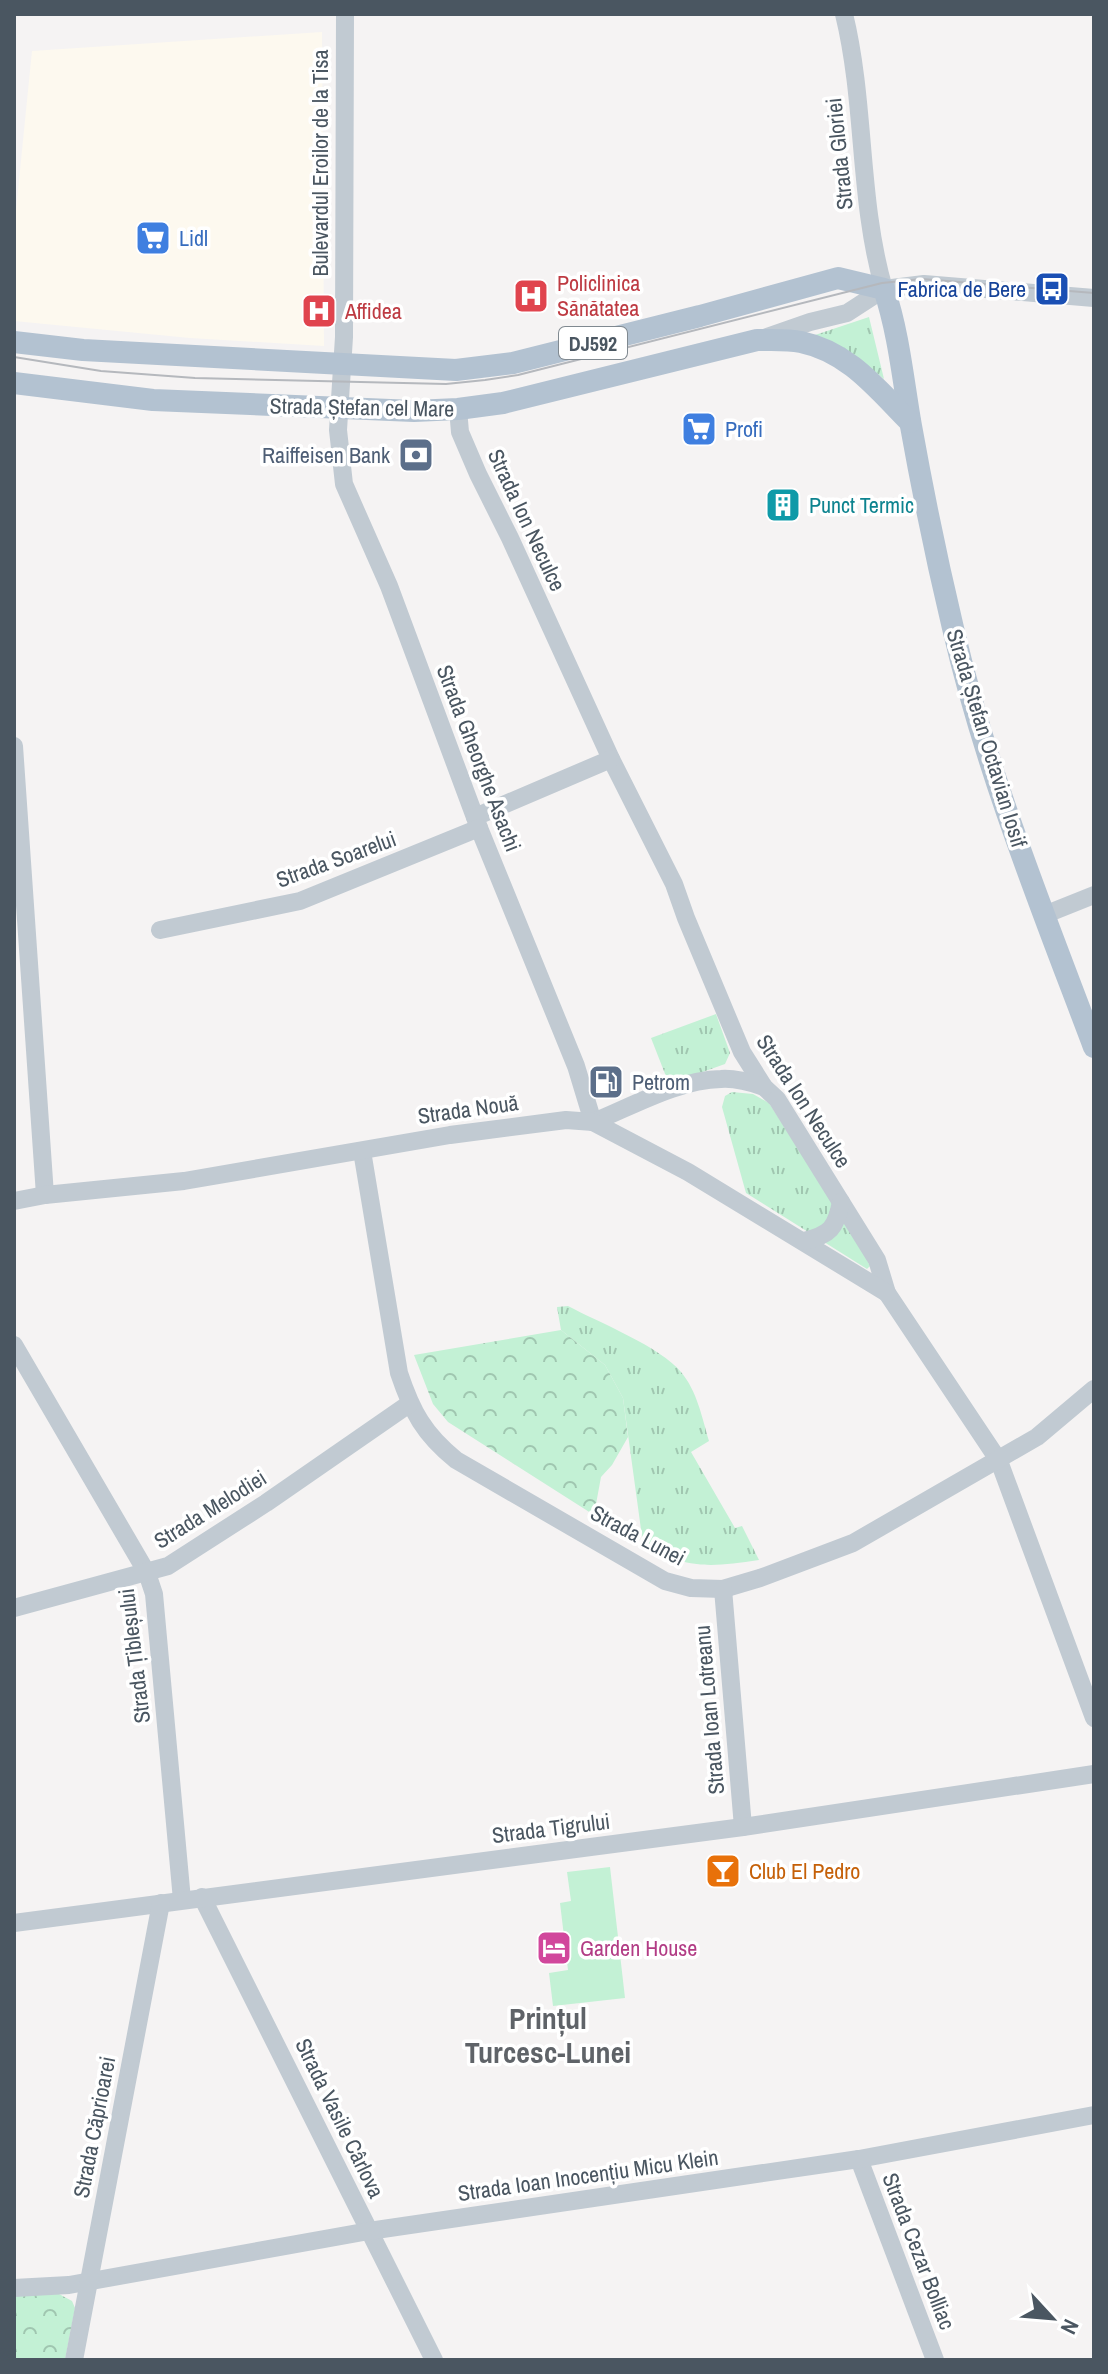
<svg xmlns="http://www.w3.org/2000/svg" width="1108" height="2374" viewBox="0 0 1108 2374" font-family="'Archivo Narrow',sans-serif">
<defs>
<pattern id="grass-tufts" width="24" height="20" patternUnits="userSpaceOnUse" patternTransform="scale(2)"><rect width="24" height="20" fill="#c3f1d5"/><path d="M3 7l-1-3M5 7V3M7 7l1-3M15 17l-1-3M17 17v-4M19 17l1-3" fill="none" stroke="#a0c6b0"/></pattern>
<pattern id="park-crowns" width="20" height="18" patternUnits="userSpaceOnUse" patternTransform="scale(2)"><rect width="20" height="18" fill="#c3f1d5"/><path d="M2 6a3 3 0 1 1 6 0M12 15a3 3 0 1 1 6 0" fill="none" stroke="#a0c6b0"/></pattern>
</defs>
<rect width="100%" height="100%" fill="#f5f3f3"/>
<path fill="#fdf9ef" d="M 322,32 L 324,346 L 190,338 L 14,321 L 14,230 L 32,51 Z"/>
<g fill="url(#grass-tufts)">
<path d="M 869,317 L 884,379 L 864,363 L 815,335 Z"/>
<path d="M 716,1014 L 730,1053 L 725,1064 L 669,1084 L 651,1038 Z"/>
<path d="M 732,1092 L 753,1094 L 769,1103 L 860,1245 L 870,1266 L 867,1269 L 746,1193 L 722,1107 L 725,1096 Z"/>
<path d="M 568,1306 C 598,1322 661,1347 681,1372 C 697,1391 702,1417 709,1441 L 691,1452 L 735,1528 L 742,1526 L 759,1560 C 711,1567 687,1570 643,1544 L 623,1398 L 605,1365 L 561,1330 L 557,1307 Z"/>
</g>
<g fill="url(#park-crowns)">
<path d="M 561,1330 L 605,1365 L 623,1398 L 628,1437 L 612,1465 L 601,1477 L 594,1515 L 448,1422 L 433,1404 L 414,1355 Z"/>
<path d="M 14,2294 L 59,2294 L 72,2301 L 75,2308 L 65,2360 L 14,2360 Z"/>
</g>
<path fill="#c3f1d5" d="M 610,1867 L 625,1998 L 553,2006 L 549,1973 L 568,1970 L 560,1903 L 571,1901 L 567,1872 Z"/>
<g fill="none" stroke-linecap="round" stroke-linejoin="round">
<g stroke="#c1cad2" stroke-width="18">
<path d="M 345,14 L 344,337 L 338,430 L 344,484 L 389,586 L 479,828 L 576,1066 L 593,1122"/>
<path d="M 844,14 C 866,104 858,200 884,289"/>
<path d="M 767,337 L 810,322 L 847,313 L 884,289 L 924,284 L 1094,298"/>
<path d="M 458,409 L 460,432 L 478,474 L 510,538 L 611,759 L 674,884 L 686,918 L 742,1052 L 764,1087 L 777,1099 L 877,1260 L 887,1293 L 999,1461 L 1094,1718"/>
<path d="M 14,746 L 45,1195"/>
<path d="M 475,817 L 611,759"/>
<path d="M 1044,915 L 1094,895"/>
<path d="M 160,930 L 300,901 L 479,828"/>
<path d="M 593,1122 C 633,1106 677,1080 721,1079 C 736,1078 750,1082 764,1087"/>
<path d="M 362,1151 L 399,1373 C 412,1412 424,1434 456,1460 L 665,1581 L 691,1588 L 723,1589 L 760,1578 L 853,1543 L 1037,1437 L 1094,1389"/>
<path d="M 14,1201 L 45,1195 L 184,1181 L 450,1135 L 566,1120 L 593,1122 L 688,1172 L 887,1293"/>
<path d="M 804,1241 C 830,1235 836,1228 841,1202"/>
<path d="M 14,1345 L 147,1573 L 154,1594 L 182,1900"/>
<path d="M 723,1589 L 743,1827"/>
<path d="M 14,1608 L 168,1566 L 266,1503 L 409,1404"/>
<path d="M 202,1897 L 434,2360"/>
<path d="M 14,1923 L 743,1827 L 1094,1774"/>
<path d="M 859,2159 L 935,2360"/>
<path d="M 14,2288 L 69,2285 L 369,2231 L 859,2159 L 1094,2115"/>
<path d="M 74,2360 L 161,1903"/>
</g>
<g stroke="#b3c2d1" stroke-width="22">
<path d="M 14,342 L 83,350 L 456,370 L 513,363 L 700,316 L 838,278 L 884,289 C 899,334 903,380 911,426 C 923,493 937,561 953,628 C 986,771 1042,909 1094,1047"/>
<path d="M 14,383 L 153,400 L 414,411 L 458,409 L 503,403 L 757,340 C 771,340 787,339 801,342 C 849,352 877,389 910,422"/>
</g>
<path stroke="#b5b8bd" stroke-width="2" d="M 14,357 L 101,371 L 195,378 L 446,384 L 485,380 L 518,375 L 882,283 L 922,279 L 1094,293"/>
</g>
<defs>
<symbol id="supermarket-square" viewBox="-11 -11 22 22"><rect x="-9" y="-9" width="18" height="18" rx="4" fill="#3f7fe0" stroke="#fff"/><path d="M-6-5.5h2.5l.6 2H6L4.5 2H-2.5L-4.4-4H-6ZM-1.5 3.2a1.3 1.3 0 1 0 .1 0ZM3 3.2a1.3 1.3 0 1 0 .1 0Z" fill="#fff"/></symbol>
<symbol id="bus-square" viewBox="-11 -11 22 22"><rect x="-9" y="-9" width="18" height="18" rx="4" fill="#1a4fb4" stroke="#fff"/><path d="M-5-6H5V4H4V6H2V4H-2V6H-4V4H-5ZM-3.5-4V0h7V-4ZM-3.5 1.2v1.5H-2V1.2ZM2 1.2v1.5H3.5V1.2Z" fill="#fff"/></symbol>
<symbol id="hospital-square" viewBox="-11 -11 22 22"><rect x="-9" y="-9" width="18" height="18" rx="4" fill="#e0444e" stroke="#fff"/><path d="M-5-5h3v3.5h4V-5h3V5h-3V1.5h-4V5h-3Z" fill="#fff"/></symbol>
<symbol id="bank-square" viewBox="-11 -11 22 22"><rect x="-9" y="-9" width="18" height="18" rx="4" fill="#5c6f8a" stroke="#fff"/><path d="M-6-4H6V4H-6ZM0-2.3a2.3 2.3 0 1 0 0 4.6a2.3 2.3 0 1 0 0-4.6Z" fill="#fff"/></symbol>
<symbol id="building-square" viewBox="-11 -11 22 22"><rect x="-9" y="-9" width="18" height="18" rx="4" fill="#0f9aa8" stroke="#fff"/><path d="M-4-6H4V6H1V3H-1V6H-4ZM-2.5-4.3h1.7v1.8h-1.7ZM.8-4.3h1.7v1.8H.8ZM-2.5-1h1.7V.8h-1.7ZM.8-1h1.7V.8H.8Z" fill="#fff"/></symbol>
<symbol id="fuel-square" viewBox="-11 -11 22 22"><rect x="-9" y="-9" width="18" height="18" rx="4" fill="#5c6f8a" stroke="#fff"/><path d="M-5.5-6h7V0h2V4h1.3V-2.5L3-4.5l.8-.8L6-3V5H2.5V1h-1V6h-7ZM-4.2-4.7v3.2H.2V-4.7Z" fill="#fff"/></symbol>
<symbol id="bar-square" viewBox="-11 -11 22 22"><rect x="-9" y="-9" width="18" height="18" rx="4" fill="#e8710a" stroke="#fff"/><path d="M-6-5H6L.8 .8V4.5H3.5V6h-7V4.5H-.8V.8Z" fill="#fff"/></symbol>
<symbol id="hotel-square" viewBox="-11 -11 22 22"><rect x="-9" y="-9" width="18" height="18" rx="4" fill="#d1479c" stroke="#fff"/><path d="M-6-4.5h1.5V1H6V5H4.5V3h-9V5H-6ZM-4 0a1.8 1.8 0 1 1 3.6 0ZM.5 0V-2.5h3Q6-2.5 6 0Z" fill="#fff"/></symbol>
</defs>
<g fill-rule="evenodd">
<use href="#supermarket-square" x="133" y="218" width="40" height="40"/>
<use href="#bus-square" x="1032" y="269" width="40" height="40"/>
<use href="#hospital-square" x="511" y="276" width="40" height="40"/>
<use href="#hospital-square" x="299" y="291" width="40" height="40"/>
<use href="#supermarket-square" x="679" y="409" width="40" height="40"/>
<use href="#bank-square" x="396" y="435" width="40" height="40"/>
<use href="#building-square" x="763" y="485" width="40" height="40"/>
<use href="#fuel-square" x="586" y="1062" width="40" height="40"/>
<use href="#bar-square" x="703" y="1851" width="40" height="40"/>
<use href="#hotel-square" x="534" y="1928" width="40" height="40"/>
</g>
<g text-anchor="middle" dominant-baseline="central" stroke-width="7" stroke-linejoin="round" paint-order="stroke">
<rect fill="#fff" stroke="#808990" stroke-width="2" x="559" y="327" width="68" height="32" rx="6"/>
<g font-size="20" font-weight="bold" fill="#4a5661">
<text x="593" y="343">DJ592</text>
</g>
<g font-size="22" fill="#4a5661" stroke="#fff">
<text transform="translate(839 154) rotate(-96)">Strada Gloriei</text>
<text transform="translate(320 163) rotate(-90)">Bulevardul Eroilor de la Tisa</text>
<text transform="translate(362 407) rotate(1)">Strada Ștefan cel Mare</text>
<text transform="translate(527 520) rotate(65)">Strada Ion Neculce</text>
<text transform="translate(987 738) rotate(73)">Strada Ștefan Octavian Iosif</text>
<text transform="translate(479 758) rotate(69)">Strada Gheorghe Asachi</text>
<text transform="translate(336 859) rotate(-20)">Strada Soarelui</text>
<text transform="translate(804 1101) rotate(57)">Strada Ion Neculce</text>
<text transform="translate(468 1109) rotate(-8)">Strada Nouă</text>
<text transform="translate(210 1509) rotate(-32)">Strada Melodiei</text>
<text transform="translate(638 1535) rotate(28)">Strada Lunei</text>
<text transform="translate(134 1656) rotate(-97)">Strada Țibleșului</text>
<text transform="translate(709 1710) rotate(-95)">Strada Ioan Lotreanu</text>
<text transform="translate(551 1828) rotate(-7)">Strada Tigrului</text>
<text transform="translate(340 2118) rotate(64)">Strada Vasile Cârlova</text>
<text transform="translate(94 2127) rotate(-79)">Strada Căprioarei</text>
<text transform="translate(588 2175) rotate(-8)">Strada Ioan Inocențiu Micu Klein</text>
<text transform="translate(919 2251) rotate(69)">Strada Cezar Bolliac</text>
</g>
<g font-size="22" fill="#366cbe" stroke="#fff" text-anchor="start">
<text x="179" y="238">Lidl</text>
<text x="725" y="429">Profi</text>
</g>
<g font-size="22" fill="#be3a42" stroke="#fff" text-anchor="start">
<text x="557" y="283">Policlinica<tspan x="557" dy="25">Sănătatea</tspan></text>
<text x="345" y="311">Affidea</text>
</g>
<g font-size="22" fill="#164399" stroke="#fff" text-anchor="end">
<text x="1026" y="289">Fabrica de Bere</text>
</g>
<g font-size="22" fill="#4e5e75" stroke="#fff" text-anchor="end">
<text x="390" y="455">Raiffeisen Bank</text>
<text x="632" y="1082" text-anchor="start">Petrom</text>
</g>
<g font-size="22" fill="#0d838f" stroke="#fff" text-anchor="start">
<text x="809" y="505">Punct Termic</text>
</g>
<g font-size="22" fill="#c56008" stroke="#fff" text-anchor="start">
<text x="749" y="1871">Club El Pedro</text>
</g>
<g font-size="22" fill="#b23c85" stroke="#fff" text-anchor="start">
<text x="580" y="1948">Garden House</text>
</g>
<g font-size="30" font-weight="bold" fill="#5f6368" stroke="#fff">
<text x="548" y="2018">Prințul<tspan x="548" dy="34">Turcesc-Lunei</tspan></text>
</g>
</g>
<rect width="1108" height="2374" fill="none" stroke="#4a5661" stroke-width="32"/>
<g transform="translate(1052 2318) rotate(116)" stroke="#ffffff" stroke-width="6" paint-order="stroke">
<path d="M0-6L14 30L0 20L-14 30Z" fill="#4a5661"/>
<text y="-12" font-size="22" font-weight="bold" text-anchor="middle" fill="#4a5661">N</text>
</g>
</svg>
